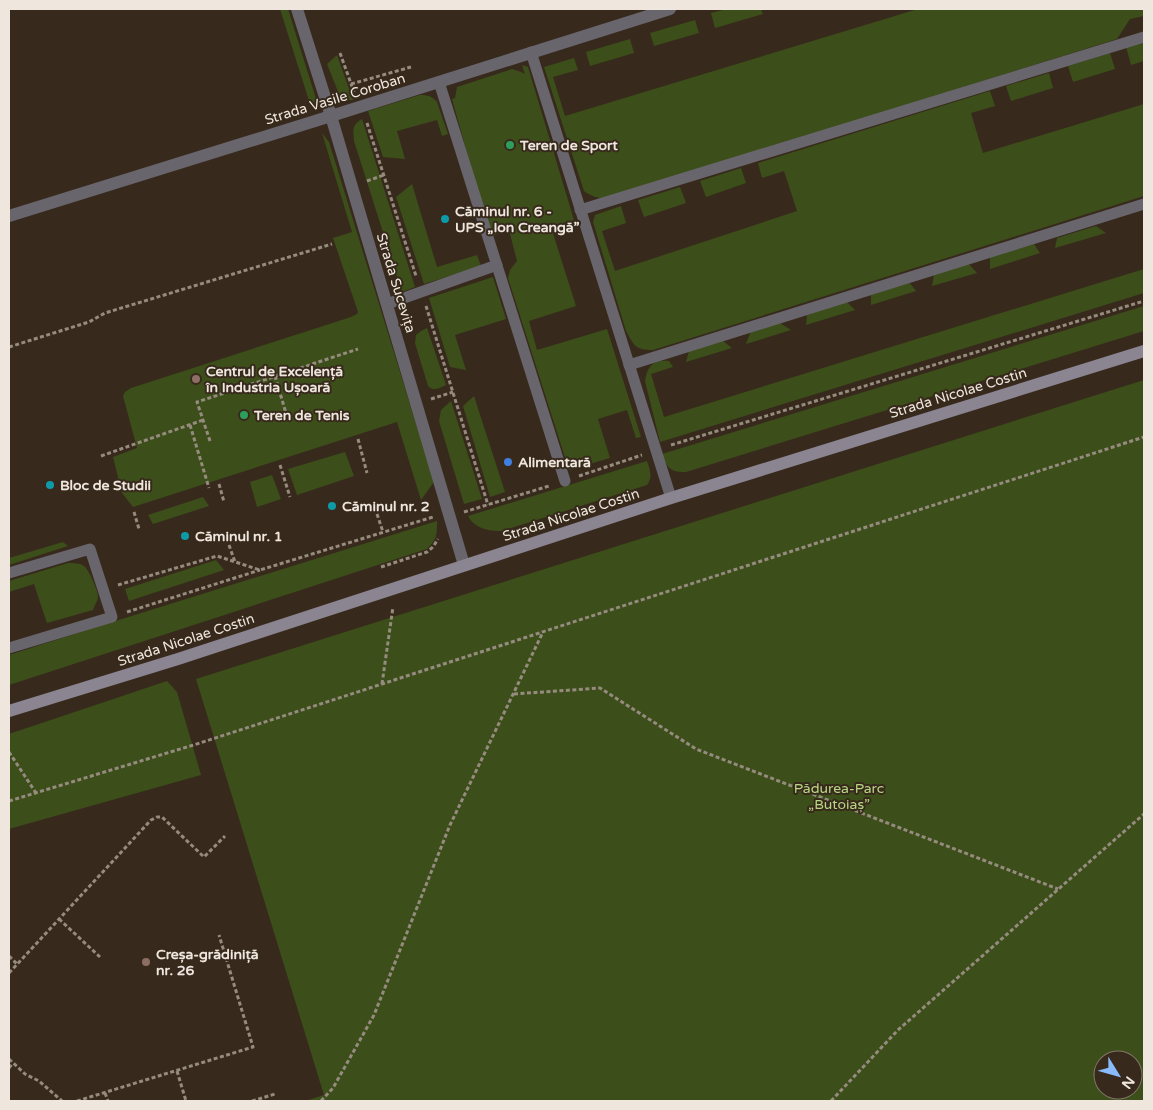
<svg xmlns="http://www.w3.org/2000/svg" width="1153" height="1110" viewBox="0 0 1153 1110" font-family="'Varela Round',sans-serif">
<rect width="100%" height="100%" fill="#372a1c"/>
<g fill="#3c4e19" fill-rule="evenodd">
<path d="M 280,9 L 288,9 L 318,105 L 311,107 Z"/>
<path d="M 727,9 L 761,9 L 763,14 L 715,28 L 711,13 Z"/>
<path d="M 918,9 L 1144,9 L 1144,16 L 1130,19 L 1117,39 L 605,199 C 597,198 591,196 584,191 L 544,67 L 574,58 L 578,70 L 553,77 L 565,116 Z"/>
<path d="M 695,20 L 699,33 L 654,46 L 650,33 Z"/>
<path d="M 630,39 L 634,53 L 590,66 L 586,52 Z"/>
<path d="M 1144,43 L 1144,61 L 1131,65 L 1126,47 Z"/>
<path d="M 1110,53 L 1115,69 L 1073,82 L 1068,66 Z"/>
<path d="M 337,55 L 353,100 L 346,100 L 339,94 L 327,64 Z"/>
<path d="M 522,65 L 528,67 L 574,220 L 551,227 L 576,306 L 529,321 L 537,350 L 607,329 L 641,437 L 636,438 L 627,410 L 598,419 L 610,458 L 569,470 L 508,278 L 510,270 L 517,261 L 509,230 L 491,236 L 485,217 L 452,99 L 455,98 L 457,87 L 512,69 L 521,72 L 525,74 Z"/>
<path d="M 1049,73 L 1053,88 L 1011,101 L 1006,86 Z"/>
<path d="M 990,91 L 995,106 L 971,113 L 983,153 L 1144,104 L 1144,196 L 653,350 C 636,350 634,346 626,331 L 593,222 L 595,215 L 621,206 L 626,223 L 602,231 L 615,271 L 797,211 L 784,171 L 762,178 L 758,163 Z"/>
<path d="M 420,95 C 428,95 432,96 437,102 L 448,134 L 442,136 L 437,120 L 397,131 L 405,159 L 383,157 L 368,111 Z"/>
<path d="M 362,119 L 415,287 L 402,292 L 354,141 C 353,129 352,125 362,119 Z"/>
<path d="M 322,133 L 329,142 L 434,482 L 421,500 L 397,422 L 133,507 L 122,493 L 113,457 L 137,448 L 123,396 L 125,392 L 131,388 L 351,317 L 357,314 L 358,312 L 333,238 L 352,232 Z"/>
<path d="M 741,168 L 746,183 L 706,197 L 700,181 Z"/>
<path d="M 412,184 L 437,267 L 477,255 L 481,266 L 424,284 L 396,197 Z"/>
<path d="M 680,187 L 686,203 L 644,217 L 638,200 Z"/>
<path d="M 1096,226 L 1106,233 L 1055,248 L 1057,238 Z"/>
<path d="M 1034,244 L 1040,253 L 990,269 L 990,257 Z"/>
<path d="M 968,263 L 977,273 L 932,286 L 934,275 Z"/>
<path d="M 1144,269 L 1144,293 L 660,442 L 645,381 C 647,367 653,359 669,361 L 673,367 L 651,374 L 664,417 Z"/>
<path d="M 493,277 L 506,319 L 455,335 L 466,370 L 450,367 L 429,298 Z"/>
<path d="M 909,282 L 916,291 L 871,305 L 871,295 Z"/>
<path d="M 847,302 L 855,310 L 806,325 L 807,315 Z"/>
<path d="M 1144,306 L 1144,331 L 686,472 C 671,473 667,468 662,454 Z"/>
<path d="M 780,323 L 791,330 L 746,344 L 751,331 Z"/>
<path d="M 427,328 L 446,385 C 439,388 434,392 428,386 L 415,343 L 416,335 L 421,331 Z"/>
<path d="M 723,341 L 732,348 L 686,362 L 689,351 Z"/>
<path d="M 1144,380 L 1144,1101 L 305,1101 L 324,1095 L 196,679 ZM 1103,1060 L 1133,1060 L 1133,1090 L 1103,1090 Z"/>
<path d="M 474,396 L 505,492 L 490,497 L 463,406 Z"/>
<path d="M 451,401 L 482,499 L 464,504 L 439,421 L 441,410 Z"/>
<path d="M 345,452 L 354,476 L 297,495 L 288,469 Z"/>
<path d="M 647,461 C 650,470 653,477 647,485 L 502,531 C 489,531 475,529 468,516 Z"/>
<path d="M 272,475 L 281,499 L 257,507 L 250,482 Z"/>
<path d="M 203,497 L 209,506 L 153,524 L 148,515 Z"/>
<path d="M 437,521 C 437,535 437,539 427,549 L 9,685 L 9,655 L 109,623 Z"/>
<path d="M 63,542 L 68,546 L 9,565 L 9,558 Z"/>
<path d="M 216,560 L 224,570 L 129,601 L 125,589 Z"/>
<path d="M 68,563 C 73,563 80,563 84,566 C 89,570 99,592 98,598 C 97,602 94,606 93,610 L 47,623 L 34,584 L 9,592 L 9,581 Z"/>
<path d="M 167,681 L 177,692 L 201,775 L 9,829 L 9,734 Z"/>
</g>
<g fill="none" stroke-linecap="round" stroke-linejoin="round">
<g stroke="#968b7f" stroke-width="3" stroke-dasharray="4 2.5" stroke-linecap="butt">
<path d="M 340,53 L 354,92"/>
<path d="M 351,84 L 411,67"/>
<path d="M 367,123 L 416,276"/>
<path d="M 367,181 L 384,175"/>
<path d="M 426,306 L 488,505"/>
<path d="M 9,347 L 89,322 L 105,313 L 332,244"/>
<path d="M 275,376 L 288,420"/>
<path d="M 431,399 L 453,392"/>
<path d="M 190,425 L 209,488"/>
<path d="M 358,439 L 367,473"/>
<path d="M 210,441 L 197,402 L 358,349"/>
<path d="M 671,445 L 1144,301"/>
<path d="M 101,456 L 203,420"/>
<path d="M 280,465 L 290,497"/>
<path d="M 579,476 L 642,455"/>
<path d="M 219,484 L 224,502"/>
<path d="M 134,512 L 139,529"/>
<path d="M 464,512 L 549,486"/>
<path d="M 377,514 L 383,532"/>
<path d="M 229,545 L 235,562"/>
<path d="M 381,567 L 427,552 L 433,547 L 438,539"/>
<path d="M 118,585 L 217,556 L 260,570 L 433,517"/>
<path d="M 127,612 L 260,570"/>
<path d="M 382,684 L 393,607"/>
<path d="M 514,694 L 600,688 L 696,749 L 1058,889"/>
<path d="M 9,752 L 36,793"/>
<path d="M 9,801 L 200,743 L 1144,437"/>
<path d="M 59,919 L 100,957"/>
<path d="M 9,956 L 17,964"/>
<path d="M 9,973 L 151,820 L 157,817 L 162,817 L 204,857 L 225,836"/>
<path d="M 9,1059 L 25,1074 L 39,1081 L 62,1101"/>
<path d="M 9,1068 L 13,1063"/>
<path d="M 177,1071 L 186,1101"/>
<path d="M 105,1093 L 108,1101"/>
<path d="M 77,1101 L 253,1047 L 219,935"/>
<path d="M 252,1101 L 275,1094"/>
<path d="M 321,1101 L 333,1088 L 374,1015 L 450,825 L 543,632"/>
<path d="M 831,1101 L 898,1030 L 1112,842 L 1144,814"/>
</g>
<g stroke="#69656d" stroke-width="11">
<path d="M 531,52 L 671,498"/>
<path d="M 439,82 L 565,481"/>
<path d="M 580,210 L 1144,37"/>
<path d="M 387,304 L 497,265"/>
<path d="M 629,365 L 1144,204"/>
<path d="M 9,573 L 90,549 L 112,617 L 9,648"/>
</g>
<g stroke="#69656d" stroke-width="12">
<path d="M 297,9 L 331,116 L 464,565"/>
<path d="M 9,216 L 331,116 L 670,9"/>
</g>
<path stroke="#8b8491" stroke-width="12" d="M 9,711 L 178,659 L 671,498 L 1144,351"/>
</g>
<g fill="#2e9e5b" stroke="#372a1c" stroke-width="2">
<circle cx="510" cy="145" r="5"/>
<circle cx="244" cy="415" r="5"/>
</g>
<g fill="#0f9aa8" stroke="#372a1c" stroke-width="2">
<circle cx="445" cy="219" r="5"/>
<circle cx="50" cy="485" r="5"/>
<circle cx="332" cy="506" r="5"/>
<circle cx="185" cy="536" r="5"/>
</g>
<g fill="#8d6e63" stroke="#372a1c" stroke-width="2">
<circle cx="196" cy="379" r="5"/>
<circle cx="146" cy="962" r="5"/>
</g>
<circle fill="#3f7fe0" stroke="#372a1c" stroke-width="2" cx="508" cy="462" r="5"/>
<g text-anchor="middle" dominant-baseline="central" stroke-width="4" stroke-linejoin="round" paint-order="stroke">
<g font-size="14" fill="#efe6dd" stroke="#372a1c">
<text transform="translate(335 99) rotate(-17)">Strada Vasile Coroban</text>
<text transform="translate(396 283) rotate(73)">Strada Sucevița</text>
<text transform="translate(958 393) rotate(-17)">Strada Nicolae Costin</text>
<text transform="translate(571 515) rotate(-18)">Strada Nicolae Costin</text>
<text transform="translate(186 640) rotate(-18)">Strada Nicolae Costin</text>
</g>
<g font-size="14" font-weight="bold" fill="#efe6dd" stroke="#372a1c" text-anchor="start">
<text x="520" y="145">Teren de Sport</text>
<text x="455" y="211">Căminul nr. 6 -<tspan x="455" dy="16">UPS „Ion Creangă”</tspan></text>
<text x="206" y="371">Centrul de Excelență<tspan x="206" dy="16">în Industria Ușoară</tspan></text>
<text x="254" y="415">Teren de Tenis</text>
<text x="518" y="462">Alimentară</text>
<text x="60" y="485">Bloc de Studii</text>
<text x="342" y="506">Căminul nr. 2</text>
<text x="195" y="536">Căminul nr. 1</text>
<text x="156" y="954">Creșa-grădiniță<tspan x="156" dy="16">nr. 26</tspan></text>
</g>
<g font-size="14" fill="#b8d785" stroke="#372a1c">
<text x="839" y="788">Pădurea-Parc<tspan x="839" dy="16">„Butoiaș”</tspan></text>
</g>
</g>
<rect width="1153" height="1110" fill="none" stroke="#efe6dd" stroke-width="20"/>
<g transform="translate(1118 1075) rotate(127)"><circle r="24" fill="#372a1c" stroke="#817569"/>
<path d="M0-4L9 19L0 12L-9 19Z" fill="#88bafc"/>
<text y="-8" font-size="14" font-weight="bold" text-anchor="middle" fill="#efe6dd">N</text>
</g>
</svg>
